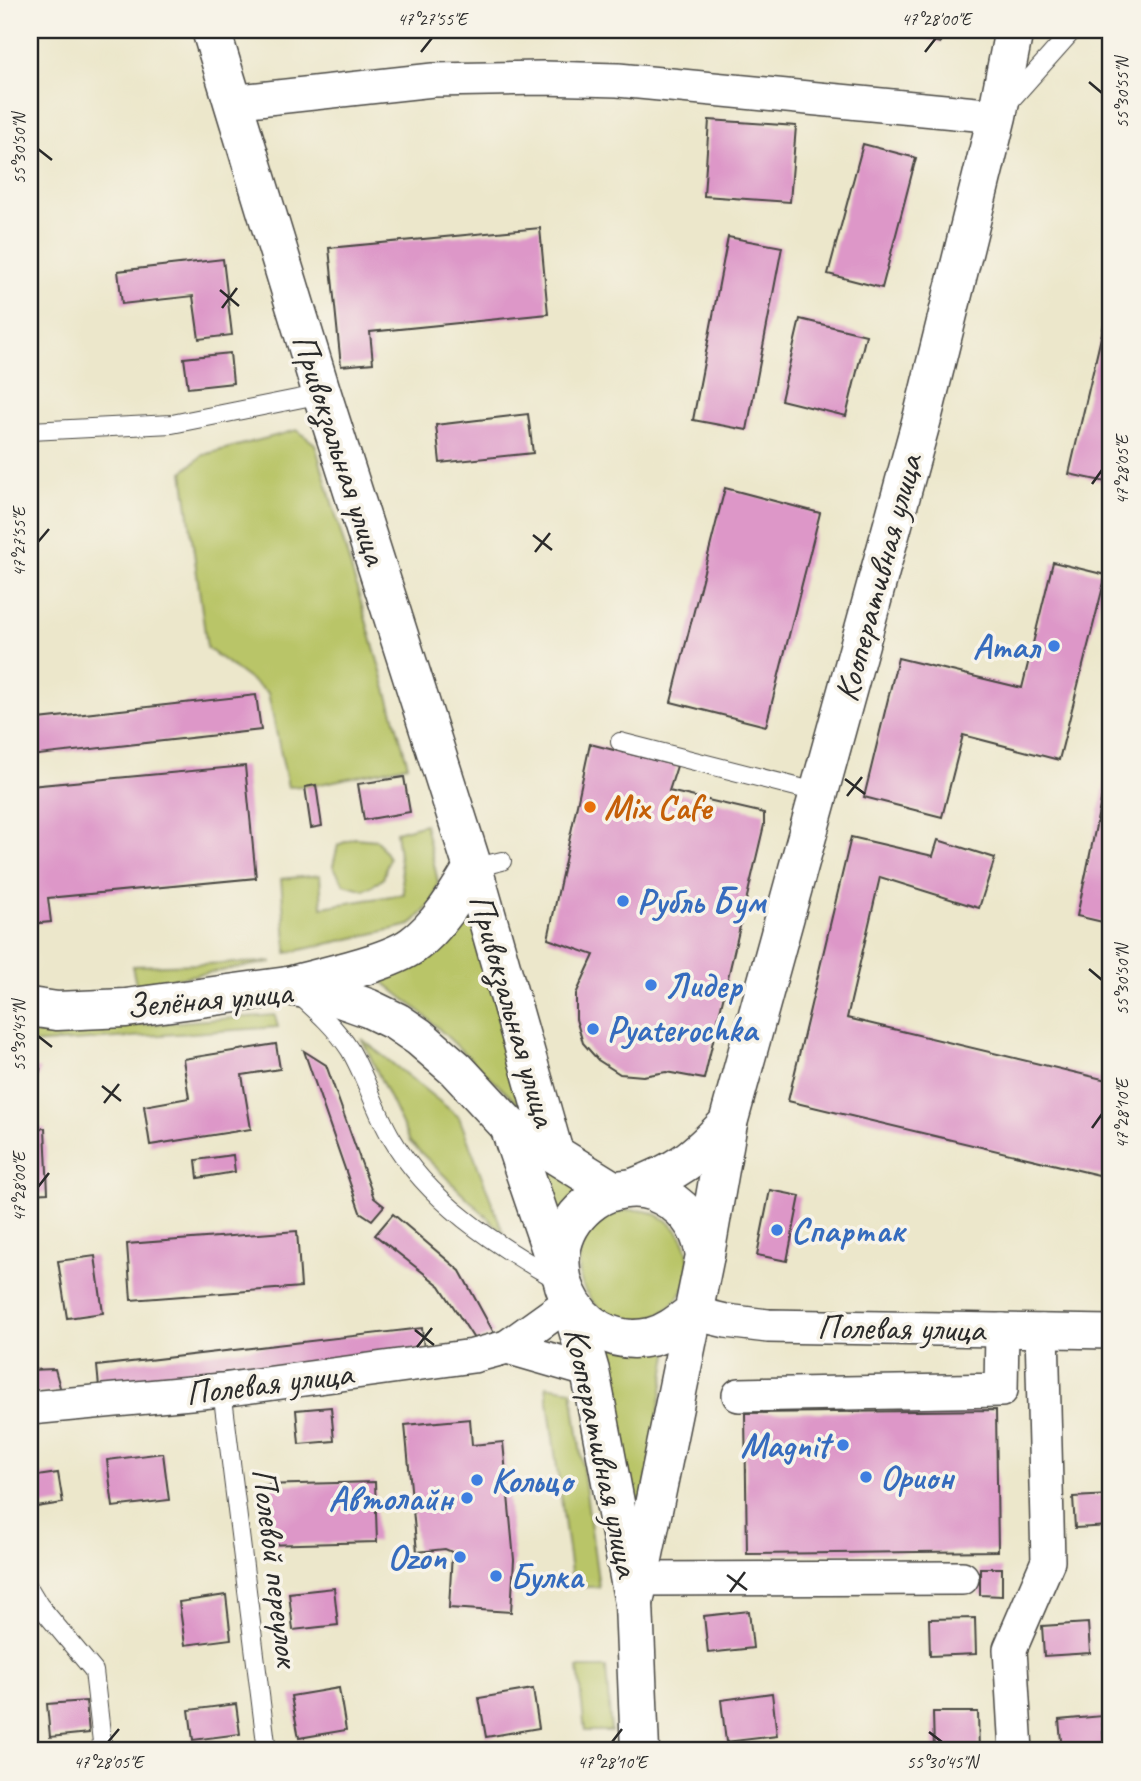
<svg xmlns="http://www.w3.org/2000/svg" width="1141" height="1781" viewBox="0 0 1141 1781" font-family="Caveat,sans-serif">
<rect width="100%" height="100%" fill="#f7f3e8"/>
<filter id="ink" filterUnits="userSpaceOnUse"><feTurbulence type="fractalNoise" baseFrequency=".0143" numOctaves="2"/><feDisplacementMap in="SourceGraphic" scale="14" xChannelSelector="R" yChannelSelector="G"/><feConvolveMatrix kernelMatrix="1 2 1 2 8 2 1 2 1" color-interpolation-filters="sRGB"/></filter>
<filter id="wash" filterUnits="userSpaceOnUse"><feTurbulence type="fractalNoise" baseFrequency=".00686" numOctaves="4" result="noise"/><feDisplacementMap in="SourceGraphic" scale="28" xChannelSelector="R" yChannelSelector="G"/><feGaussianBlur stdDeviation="1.57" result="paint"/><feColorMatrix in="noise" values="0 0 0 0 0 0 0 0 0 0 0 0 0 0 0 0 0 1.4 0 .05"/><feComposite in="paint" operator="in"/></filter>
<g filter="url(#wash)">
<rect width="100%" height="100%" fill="#ece7cb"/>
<g fill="#b9c567" stroke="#727849" stroke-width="2">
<path d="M 297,430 L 315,444 L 408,765 L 316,785 L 288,787 L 268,693 L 207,648 L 183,472 L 203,455 Z"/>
<path d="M 425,824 L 438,882 L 433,902 L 411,925 L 287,953 L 281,879 L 320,875 L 322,907 L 404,894 L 396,832 Z"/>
<path d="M 354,838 L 377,840 L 389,858 L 383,879 L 364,890 L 344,884 L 333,866 L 338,845 Z"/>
<path d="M 471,914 L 529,1114 L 423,1014 L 377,977 L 433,954 Z"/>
<path d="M 272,962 L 136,985 L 132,966 Z"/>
<path d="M 275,1015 L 278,1027 L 30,1044 L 30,1033 Z"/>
<path d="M 362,1039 L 459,1117 L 504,1234 L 410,1142 Z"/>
<path d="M 532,1155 L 590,1192 L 557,1226 Z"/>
<circle cx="634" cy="1265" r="55"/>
<path d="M 670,1342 L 636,1547 L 599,1343 Z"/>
<path d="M 546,1386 L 572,1390 L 599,1587 L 573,1587 Z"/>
<path d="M 578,1668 L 606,1668 L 611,1731 L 585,1731 Z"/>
</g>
<g id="blocks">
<g fill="#dd97c8">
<path d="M 895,30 L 943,30 L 940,43 Z"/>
<path d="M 709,120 L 796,126 L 790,202 L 704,196 Z"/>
<path d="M 863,144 L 916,158 L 882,288 L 828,274 Z"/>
<path d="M 540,228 L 548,314 L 370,332 L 373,363 L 341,366 L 329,248 Z"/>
<path d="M 728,237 L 782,247 L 747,430 L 693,420 Z"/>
<path d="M 223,259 L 232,335 L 199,339 L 193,296 L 122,304 L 118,271 Z"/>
<path d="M 1110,299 L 1111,299 L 1111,483 L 1069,474 Z"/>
<path d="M 800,319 L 866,335 L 846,416 L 781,400 Z"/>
<path d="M 230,353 L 233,383 L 188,388 L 184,358 Z"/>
<path d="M 528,414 L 533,453 L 440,463 L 436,425 Z"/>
<path d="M 725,488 L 820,513 L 766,726 L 671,702 Z"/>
<path d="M 1053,562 L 1106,575 L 1059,760 L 963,735 L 942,817 L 864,797 L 898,658 L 1022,688 Z"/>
<path d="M 256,695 L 261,730 L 30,756 L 30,720 Z"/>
<path d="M 590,744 L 677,766 L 669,791 L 764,813 L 764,825 L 704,1079 L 666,1072 L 643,1076 L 620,1074 L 598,1060 L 583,1043 L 576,1019 L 576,994 L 594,955 L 548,939 Z"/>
<path d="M 1110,759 L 1111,759 L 1111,924 L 1077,916 Z"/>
<path d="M 245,766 L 256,878 L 48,898 L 51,922 L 30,924 L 30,786 Z"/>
<path d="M 404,777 L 410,812 L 364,820 L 358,784 Z"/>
<path d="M 316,785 L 322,826 L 311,828 L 305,787 Z"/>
<path d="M 851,837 L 933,856 L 938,840 L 995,858 L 979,908 L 880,877 L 847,1018 L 1111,1081 L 1111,1139 L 1103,1176 L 788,1101 Z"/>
<path d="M 276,1044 L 280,1069 L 242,1075 L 251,1129 L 150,1145 L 144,1106 L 189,1098 L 183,1059 Z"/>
<path d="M 304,1051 L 326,1065 L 374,1198 L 384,1206 L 372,1220 L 360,1212 Z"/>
<path d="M 30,1067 L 40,1069 L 35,1091 L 30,1090 Z"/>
<path d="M 45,1128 L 48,1193 L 30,1194 L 30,1129 Z"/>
<path d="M 233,1155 L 235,1172 L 198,1178 L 196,1160 Z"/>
<path d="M 770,1190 L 800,1196 L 787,1261 L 757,1255 Z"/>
<path d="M 393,1214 L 460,1271 L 494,1333 L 476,1342 L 440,1286 L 375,1235 Z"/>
<path d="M 297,1231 L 301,1287 L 131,1300 L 127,1244 Z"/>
<path d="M 95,1256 L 103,1313 L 67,1318 L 58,1261 Z"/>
<path d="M 422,1328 L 424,1350 L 99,1387 L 97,1366 Z"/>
<path d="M 55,1369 L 61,1391 L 30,1394 L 30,1370 Z"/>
<path d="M 331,1407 L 334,1441 L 299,1444 L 296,1410 Z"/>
<path d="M 996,1410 L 998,1551 L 747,1554 L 745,1413 Z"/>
<path d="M 470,1419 L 472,1445 L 503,1442 L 514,1560 L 511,1612 L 449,1608 L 452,1552 L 445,1549 L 417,1552 L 405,1425 Z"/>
<path d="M 163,1453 L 169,1500 L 113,1507 L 107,1460 Z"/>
<path d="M 58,1473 L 63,1503 L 30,1508 L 30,1477 Z"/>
<path d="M 375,1482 L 377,1542 L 262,1545 L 260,1485 Z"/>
<path d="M 1111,1495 L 1111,1526 L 1075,1528 L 1073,1497 Z"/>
<path d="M 980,1568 L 1002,1568 L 1002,1596 L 980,1595 Z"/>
<path d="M 334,1588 L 338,1625 L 293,1630 L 289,1593 Z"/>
<path d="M 226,1595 L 231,1639 L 185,1645 L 179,1602 Z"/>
<path d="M 749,1611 L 753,1648 L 708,1653 L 704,1616 Z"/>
<path d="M 975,1618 L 976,1654 L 930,1656 L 929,1619 Z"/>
<path d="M 1088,1623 L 1090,1653 L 1044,1656 L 1042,1626 Z"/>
<path d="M 339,1688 L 346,1730 L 299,1738 L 291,1696 Z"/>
<path d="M 533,1689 L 539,1728 L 486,1737 L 479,1698 Z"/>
<path d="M 772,1693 L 777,1736 L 726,1742 L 721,1700 Z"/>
<path d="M 86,1701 L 89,1733 L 50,1737 L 47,1704 Z"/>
<path d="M 236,1704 L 240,1734 L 193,1740 L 189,1710 Z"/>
<path d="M 933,1712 L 978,1712 L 979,1751 L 934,1751 Z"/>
<path d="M 1102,1716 L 1105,1751 L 1062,1751 L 1059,1720 Z"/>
</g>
</g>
</g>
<g filter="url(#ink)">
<use href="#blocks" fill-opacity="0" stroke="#484743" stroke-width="2"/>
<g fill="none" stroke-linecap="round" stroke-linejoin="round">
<defs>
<g id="service">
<path d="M 1008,103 L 1073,30"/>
<path d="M 30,431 L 172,424 L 322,394"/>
<path d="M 620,742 L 820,793"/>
<path d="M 473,868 L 502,861"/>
<path d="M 299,995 C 318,1012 336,1028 350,1050 C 366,1077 375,1110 391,1137 C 428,1201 494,1244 556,1279"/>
<path d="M 222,1390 L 267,1751"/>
<path d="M 30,1590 L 39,1605 L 94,1671 L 103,1751"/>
</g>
<g id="minor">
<path d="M 231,102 L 433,80 L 543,78 L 618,80 L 997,116"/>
<path d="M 570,1302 L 507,1347 L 590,1371"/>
<path d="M 692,1313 L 726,1321 L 768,1326 L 1111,1332"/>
<path d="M 739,1395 L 1001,1390 L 1002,1330"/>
<path d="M 30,1408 L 222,1390 L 473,1356 L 507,1347"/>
<path d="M 638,1579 L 962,1578"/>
<path d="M 1016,1751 L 1010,1649 L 1048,1561 L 1042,1331"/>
</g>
<g id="tertiary">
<path d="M 211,30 L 322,394 L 473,868 L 554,1153"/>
<path d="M 288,986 C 321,977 387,964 413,945 C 439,926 457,895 473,868"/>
<path d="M 633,1188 C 679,1171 695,1158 728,1123"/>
<path d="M 705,1255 L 728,1123 L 923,415 L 997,116 L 1014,30"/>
</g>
<g id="secondary">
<path d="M 30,1007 L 57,1011 L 126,1008 L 288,986 L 323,992 L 368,1008 L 397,1022 L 419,1037 L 456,1069 L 509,1126 L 614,1191"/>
<path d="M 509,1126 L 558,1270"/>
<path d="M 570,1302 L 590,1371 L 634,1603 L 640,1751"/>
<path d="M 634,1603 L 705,1255 C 700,1225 682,1203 654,1192 C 635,1185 609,1189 593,1201 C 525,1250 573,1354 651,1337 C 667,1333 679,1323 692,1313"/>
</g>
</defs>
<use href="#service" stroke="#484743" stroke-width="20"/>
<use href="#minor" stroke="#484743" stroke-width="36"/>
<use href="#tertiary" stroke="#484743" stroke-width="41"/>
<use href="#secondary" stroke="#484743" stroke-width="41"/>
<use href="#service" stroke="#fff" stroke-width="18"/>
<use href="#minor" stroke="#fff" stroke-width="33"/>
<use href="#tertiary" stroke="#fff" stroke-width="38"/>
<use href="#secondary" stroke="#fff" stroke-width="38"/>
</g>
</g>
<path fill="none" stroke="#2b2b2b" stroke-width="2.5" d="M 421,52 L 432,38M 925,52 L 936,38M 1089,82 L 1102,93M 38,149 L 52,160M 220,290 L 239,306M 222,308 L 237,288M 1092,484 L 1102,470M 533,535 L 552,550M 38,542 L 49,529M 535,552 L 550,533M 845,779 L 865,794M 847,796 L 862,777M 1089,969 L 1102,980M 38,1036 L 52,1047M 102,1086 L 121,1101M 104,1103 L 119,1084M 1092,1128 L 1102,1114M 38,1187 L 49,1173M 415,1330 L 434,1345M 417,1347 L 432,1328M 727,1575 L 747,1590M 730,1592 L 745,1572M 929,1732 L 942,1742M 108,1742 L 119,1729M 612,1742 L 622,1729"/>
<g fill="#3f7fe0" stroke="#f7f3e8" stroke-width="2.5">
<circle cx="1054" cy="646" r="7"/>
<circle cx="623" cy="901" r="7"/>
<circle cx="651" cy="985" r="7"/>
<circle cx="593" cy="1029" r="7"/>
<circle cx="777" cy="1230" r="7"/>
<circle cx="843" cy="1445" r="7"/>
<circle cx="866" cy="1477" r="7"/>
<circle cx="477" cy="1480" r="7"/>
<circle cx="467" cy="1498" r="7"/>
<circle cx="460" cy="1557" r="7"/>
<circle cx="496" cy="1576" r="7"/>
</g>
<circle fill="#e8710a" stroke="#f7f3e8" stroke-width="2.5" cx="590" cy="807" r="7"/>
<g text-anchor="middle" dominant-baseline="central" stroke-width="7" stroke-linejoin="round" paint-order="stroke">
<g font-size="35" fill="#2b2b2b" stroke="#f7f3e8">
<text transform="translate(340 449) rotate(72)">Привокзальная улица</text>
<text transform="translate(878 578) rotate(-75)">Кооперативная улица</text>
<text transform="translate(209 999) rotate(-5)">Зелёная улица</text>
<text transform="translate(513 1010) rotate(74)">Привокзальная улица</text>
<text transform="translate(901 1328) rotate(1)">Полевая улица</text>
<text transform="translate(269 1383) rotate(-7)">Полевая улица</text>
<text transform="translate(602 1452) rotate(78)">Кооперативная улица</text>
<text transform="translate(276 1567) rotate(83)">Полевой переулок</text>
</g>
<g font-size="35" font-weight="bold" fill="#366cbe" stroke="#f7f3e8" text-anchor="start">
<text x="1040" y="646" text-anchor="end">Атал</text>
<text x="637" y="901">Рубль Бум</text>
<text x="665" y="985">Лидер</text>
<text x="607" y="1029">Pyaterochka</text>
<text x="791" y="1230">Спартак</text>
<text x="829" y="1445" text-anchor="end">Magnit</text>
<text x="880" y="1477">Орион</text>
<text x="491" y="1480">Кольцо</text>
<text x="453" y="1498" text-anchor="end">Автолайн</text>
<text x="446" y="1557" text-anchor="end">Ozon</text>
<text x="510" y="1576">Булка</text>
</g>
<g font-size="35" font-weight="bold" fill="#c56008" stroke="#f7f3e8" text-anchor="start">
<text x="604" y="807">Mix Cafe</text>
</g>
</g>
<rect width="1141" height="1781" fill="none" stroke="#f7f3e8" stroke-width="77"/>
<rect x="38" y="38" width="1064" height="1704" fill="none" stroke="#2b2b2b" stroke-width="2.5"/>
<g font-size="18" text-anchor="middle" fill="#2b2b2b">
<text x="432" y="25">47°27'55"E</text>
<text x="936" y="25">47°28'00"E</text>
<text transform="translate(1122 93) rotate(-90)" y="6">55°30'55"N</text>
<text transform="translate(19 149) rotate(-90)" y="6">55°30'50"N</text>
<text transform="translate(1122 470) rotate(-90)" y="6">47°28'05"E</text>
<text transform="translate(19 542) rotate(-90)" y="6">47°27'55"E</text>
<text transform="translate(1122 980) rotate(-90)" y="6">55°30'50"N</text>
<text transform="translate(19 1036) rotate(-90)" y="6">55°30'45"N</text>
<text transform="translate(1122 1114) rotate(-90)" y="6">47°28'10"E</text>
<text transform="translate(19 1187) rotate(-90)" y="6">47°28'00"E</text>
<text x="108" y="1768">47°28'05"E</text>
<text x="612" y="1768">47°28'10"E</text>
<text x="942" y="1768">55°30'45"N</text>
</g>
</svg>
